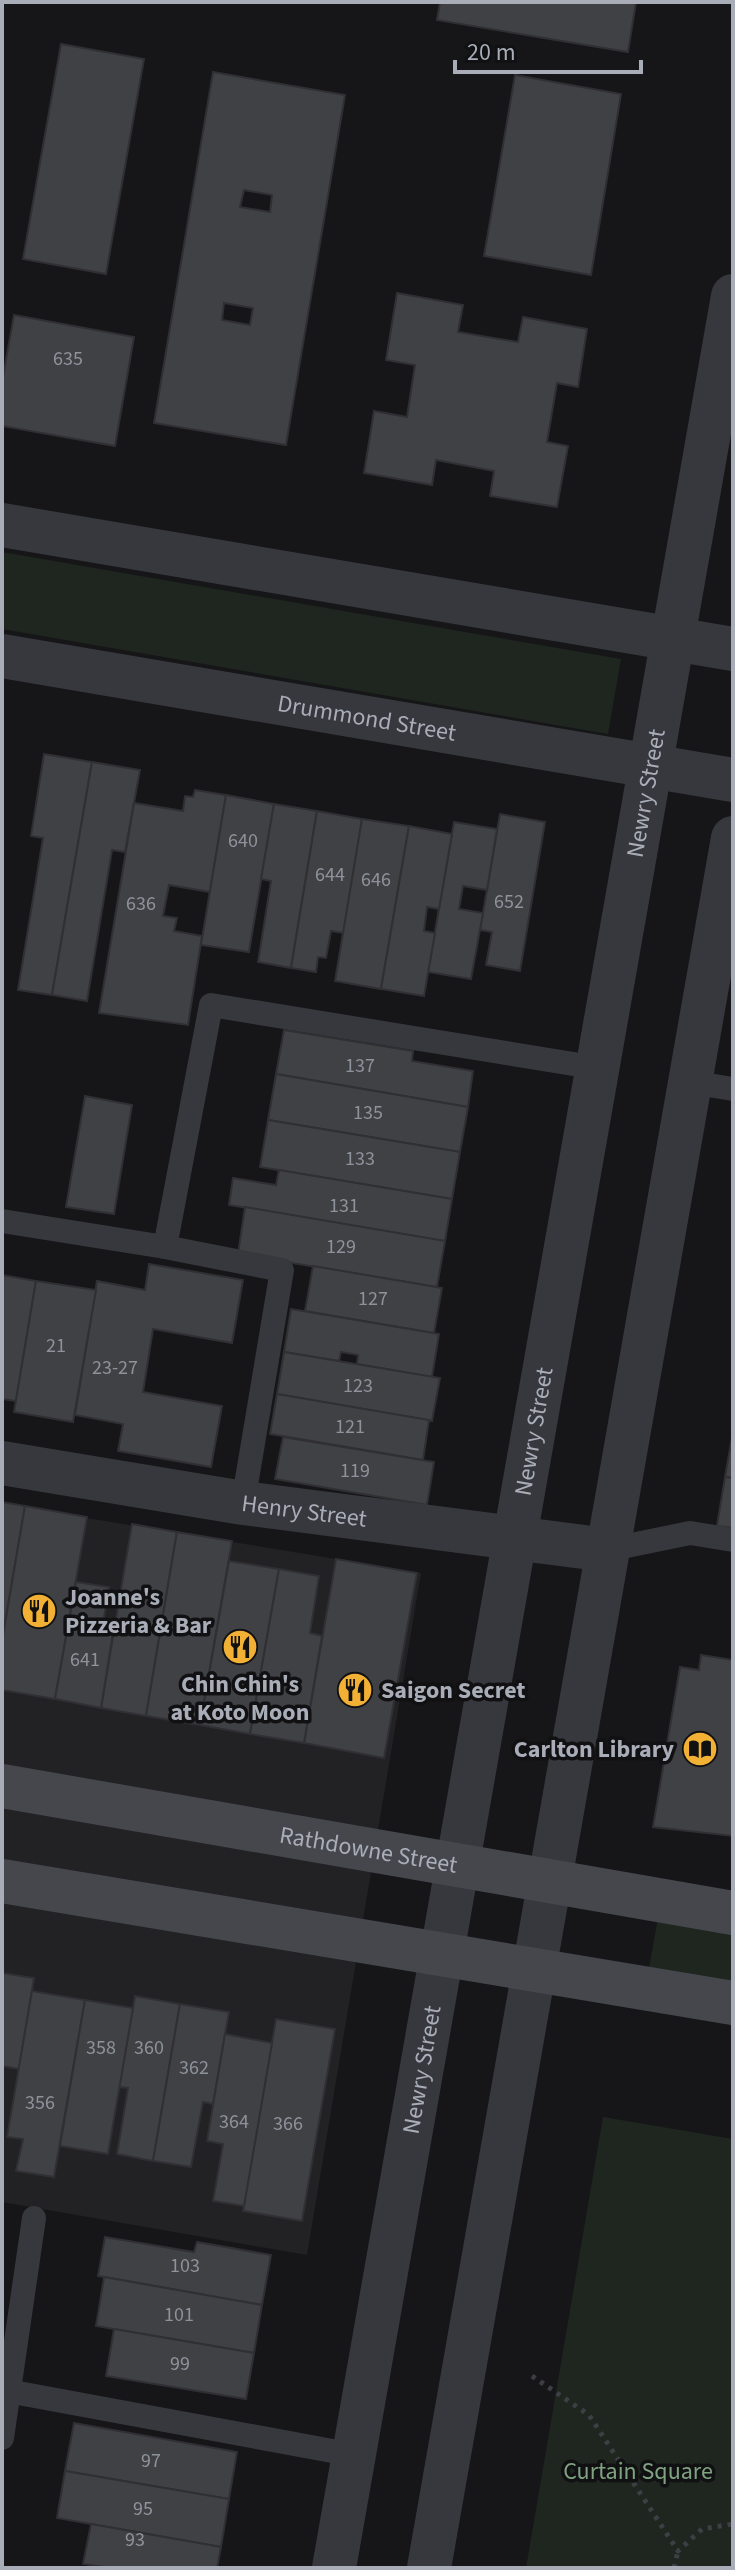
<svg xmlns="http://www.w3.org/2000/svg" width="735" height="2570" viewBox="0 0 735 2570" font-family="'Source Sans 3',sans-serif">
<rect width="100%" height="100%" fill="#161618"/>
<path fill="#222225" d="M 2,1504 L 421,1573 L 307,2255 L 2,2202 Z"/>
<g fill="#1e261f">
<path d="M 2,552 L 621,659 L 608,734 L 2,629 Z"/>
<path d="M 658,1918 L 733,1931 L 733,1983 L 649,1968 Z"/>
<path d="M 603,2117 L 733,2139 L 733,2568 L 526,2568 Z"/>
</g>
<g fill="#404145" stroke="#303034" stroke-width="2" fill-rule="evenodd">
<path d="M 440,2 L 636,2 L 628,52 L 437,20 Z"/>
<path d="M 61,44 L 144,59 L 106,274 L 23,259 Z"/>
<path d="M 213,72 L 345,95 L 286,445 L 154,423 ZM 244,190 L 272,195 L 270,212 L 240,207 ZM 224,303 L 253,308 L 250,325 L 222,320 Z"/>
<path d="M 515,75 L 621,94 L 591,275 L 484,256 Z"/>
<path d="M 397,293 L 463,305 L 458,332 L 518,342 L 523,317 L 587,329 L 578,387 L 557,383 L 547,442 L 568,446 L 557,507 L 490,496 L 494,471 L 436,460 L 432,485 L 364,473 L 374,411 L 407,417 L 415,365 L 386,360 Z"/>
<path d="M 14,315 L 134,337 L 115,446 L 2,426 L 2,382 Z"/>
<path d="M 44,754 L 92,762 L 52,995 L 18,990 L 43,838 L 31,836 Z"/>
<path d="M 92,762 L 140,770 L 125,852 L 112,850 L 87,1001 L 52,995 Z"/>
<path d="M 195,790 L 226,795 L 210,892 L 169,885 L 163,916 L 177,918 L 174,931 L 202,936 L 188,1025 L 99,1013 L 134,803 L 183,811 L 185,796 L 193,797 Z"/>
<path d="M 226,795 L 274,804 L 249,952 L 201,945 Z"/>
<path d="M 274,804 L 317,811 L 291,968 L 258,962 L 271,881 L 261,879 Z"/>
<path d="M 317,811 L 362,819 L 344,933 L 331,931 L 326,958 L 318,957 L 316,972 L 291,968 Z"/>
<path d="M 500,814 L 545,822 L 520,971 L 486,965 L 492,932 L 480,930 Z"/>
<path d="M 362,819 L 409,826 L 381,989 L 335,981 Z"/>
<path d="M 454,822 L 497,829 L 487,890 L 463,886 L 459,909 L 483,913 L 471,979 L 428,972 Z"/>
<path d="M 409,826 L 452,834 L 439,909 L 427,907 L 424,931 L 435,933 L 424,996 L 381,989 Z"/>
<path d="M 284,1030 L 413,1051 L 412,1061 L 473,1071 L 468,1107 L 276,1074 Z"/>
<path d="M 276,1074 L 468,1107 L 460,1152 L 268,1120 Z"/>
<path d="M 85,1096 L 132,1105 L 114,1214 L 66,1207 Z"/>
<path d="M 268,1120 L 460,1152 L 452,1199 L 260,1167 Z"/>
<path d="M 279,1170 L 452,1199 L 445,1241 L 229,1205 L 233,1178 L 276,1185 Z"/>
<path d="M 245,1207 L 445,1241 L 437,1287 L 238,1254 Z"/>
<path d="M 149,1264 L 243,1280 L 232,1343 L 153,1329 L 143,1392 L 222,1406 L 211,1467 L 118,1451 L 123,1424 L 75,1415 L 97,1281 L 145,1290 Z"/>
<path d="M 313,1266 L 442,1288 L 434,1333 L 305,1311 Z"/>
<path d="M 2,1275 L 36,1281 L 16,1401 L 2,1399 Z"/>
<path d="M 36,1281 L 96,1290 L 73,1422 L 14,1412 Z"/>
<path d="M 291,1309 L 439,1334 L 432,1377 L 357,1364 L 358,1355 L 341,1352 L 339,1361 L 284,1352 Z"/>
<path d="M 284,1352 L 440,1378 L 432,1421 L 277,1394 Z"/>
<path d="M 277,1394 L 429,1420 L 423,1460 L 270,1434 Z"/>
<path d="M 733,1432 L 733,1478 L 725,1477 Z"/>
<path d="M 283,1437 L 434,1462 L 427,1505 L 275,1479 Z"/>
<path d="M 725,1477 L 733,1478 L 733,1528 L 717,1526 Z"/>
<path d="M 2,1502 L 25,1506 L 2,1641 Z"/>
<path d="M 25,1506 L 87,1517 L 55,1699 L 2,1690 L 2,1641 Z"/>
<path d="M 132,1524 L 177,1532 L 146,1716 L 101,1708 Z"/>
<path d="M 177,1532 L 232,1541 L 200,1725 L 146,1716 Z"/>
<path d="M 336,1559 L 417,1573 L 384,1758 L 304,1743 Z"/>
<path d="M 229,1561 L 279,1569 L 250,1734 L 200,1725 Z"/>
<path d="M 279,1569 L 319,1576 L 310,1633 L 322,1636 L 304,1743 L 250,1734 Z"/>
<path d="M 76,1582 L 109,1587 L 104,1618 L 115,1620 L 101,1708 L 55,1699 Z"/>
<path d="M 701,1655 L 733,1660 L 733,1836 L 653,1827 L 680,1667 L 699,1670 Z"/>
<path d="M 2,1973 L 34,1978 L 19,2069 L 2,2066 Z"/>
<path d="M 32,1991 L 85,2000 L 54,2177 L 16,2171 L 23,2139 L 7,2137 Z"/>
<path d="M 135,1996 L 180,2004 L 153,2161 L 117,2154 L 128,2088 L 119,2087 Z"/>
<path d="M 85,2000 L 133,2008 L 108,2154 L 60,2146 Z"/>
<path d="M 180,2004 L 229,2012 L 213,2104 L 203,2102 L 191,2167 L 153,2161 Z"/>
<path d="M 276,2019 L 335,2029 L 302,2221 L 243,2211 Z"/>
<path d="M 225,2034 L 272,2043 L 244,2206 L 213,2201 L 223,2144 L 207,2141 Z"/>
<path d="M 105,2237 L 194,2252 L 197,2242 L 271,2255 L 262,2305 L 98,2276 Z"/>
<path d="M 104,2277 L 262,2305 L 254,2353 L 96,2326 Z"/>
<path d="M 114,2329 L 254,2353 L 246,2399 L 106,2376 Z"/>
<path d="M 74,2423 L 237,2452 L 229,2499 L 65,2471 Z"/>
<path d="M 65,2471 L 229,2499 L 221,2547 L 57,2518 Z"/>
<path d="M 91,2524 L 221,2547 L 217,2568 L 111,2568 L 83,2564 Z"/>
</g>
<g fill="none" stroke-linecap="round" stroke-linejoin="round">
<g stroke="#3d3f44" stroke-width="5" stroke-dasharray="4 6" stroke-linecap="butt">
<path d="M 532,2376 L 589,2415 L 678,2551 L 702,2529 L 733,2524"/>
<path d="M 674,2568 L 678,2551"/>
</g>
<g stroke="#37383d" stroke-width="24">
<path d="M 690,1082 L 733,1089"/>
<path d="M 2,1221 L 165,1247 L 211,1005 L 598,1068"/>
<path d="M 165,1247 L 282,1270 L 243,1503"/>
<path d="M 607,1550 L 690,1533 L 733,1540"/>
<path d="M 2,2390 L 354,2455"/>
<path d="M 2,2438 L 34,2218"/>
</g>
<g stroke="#37383d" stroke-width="44">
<path d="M 2,525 L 733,649"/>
<path id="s1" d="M 2,656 L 733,780"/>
<path id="s2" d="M 2,1463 L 243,1503 L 607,1550"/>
<path id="s3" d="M 334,2568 L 733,296"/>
<path d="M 429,2568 L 733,838"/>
</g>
<g stroke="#45474d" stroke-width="44">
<path id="s4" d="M 2,1786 L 733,1913"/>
<path d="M 2,1881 L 733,2003"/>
</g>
</g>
<defs>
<symbol id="restaurant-disc" viewBox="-11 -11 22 22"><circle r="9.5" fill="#f2b134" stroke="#111113"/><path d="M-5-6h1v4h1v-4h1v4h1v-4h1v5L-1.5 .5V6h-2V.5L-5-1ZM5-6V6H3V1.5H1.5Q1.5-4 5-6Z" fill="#111"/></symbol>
<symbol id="library-disc" viewBox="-11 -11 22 22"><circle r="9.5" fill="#f2b134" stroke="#111113"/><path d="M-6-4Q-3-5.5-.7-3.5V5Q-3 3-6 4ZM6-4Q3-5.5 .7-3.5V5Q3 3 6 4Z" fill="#111"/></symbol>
</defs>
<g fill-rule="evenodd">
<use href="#restaurant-disc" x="19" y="1591" width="40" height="40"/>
<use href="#restaurant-disc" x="220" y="1627" width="40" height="40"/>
<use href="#restaurant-disc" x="335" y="1670" width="40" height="40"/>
<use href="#library-disc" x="680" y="1729" width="40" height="40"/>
</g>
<g text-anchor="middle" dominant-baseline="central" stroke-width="7" stroke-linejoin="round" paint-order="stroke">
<g font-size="20" fill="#8e929b">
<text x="68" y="359">635</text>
<text x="243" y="841">640</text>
<text x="330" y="875">644</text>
<text x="376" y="880">646</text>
<text x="509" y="902">652</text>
<text x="141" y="904">636</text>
<text x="360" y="1066">137</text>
<text x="368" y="1113">135</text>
<text x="360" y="1159">133</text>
<text x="344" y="1206">131</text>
<text x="341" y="1247">129</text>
<text x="373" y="1299">127</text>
<text x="56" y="1346">21</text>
<text x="115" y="1368">23-27</text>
<text x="358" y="1386">123</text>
<text x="350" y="1427">121</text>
<text x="355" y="1471">119</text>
<text x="85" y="1660">641</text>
<text x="101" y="2048">358</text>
<text x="149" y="2048">360</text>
<text x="194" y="2068">362</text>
<text x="40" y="2103">356</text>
<text x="234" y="2122">364</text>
<text x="288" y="2124">366</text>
<text x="185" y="2266">103</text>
<text x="179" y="2315">101</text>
<text x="180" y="2364">99</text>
<text x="151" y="2461">97</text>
<text x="143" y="2509">95</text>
<text x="135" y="2540">93</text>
</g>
<g font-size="24" fill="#a8adb8" stroke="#111113">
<text stroke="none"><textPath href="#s1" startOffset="370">Drummond Street</textPath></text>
<text stroke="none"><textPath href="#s3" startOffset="1802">Newry Street</textPath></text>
<text stroke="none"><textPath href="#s3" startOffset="1154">Newry Street</textPath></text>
<text stroke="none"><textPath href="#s2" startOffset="306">Henry Street</textPath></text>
<text stroke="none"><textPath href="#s4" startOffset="372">Rathdowne Street</textPath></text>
<text stroke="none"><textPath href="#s3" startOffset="506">Newry Street</textPath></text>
</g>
<g font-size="24" font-weight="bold" fill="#a8adb8" stroke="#111113" text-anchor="start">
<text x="65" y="1597">Joanne's<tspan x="65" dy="28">Pizzeria &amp; Bar</tspan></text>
<text x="240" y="1684" text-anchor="middle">Chin Chin's<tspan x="240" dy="28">at Koto Moon</tspan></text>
<text x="381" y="1690">Saigon Secret</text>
<text x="674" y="1749" text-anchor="end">Carlton Library</text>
</g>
<g font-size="24" fill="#7fa381" stroke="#111113">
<text x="638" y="2471">Curtain Square</text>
</g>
</g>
<rect width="735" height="2570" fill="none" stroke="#a8adb8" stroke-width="8"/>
<path d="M455 60v12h186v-12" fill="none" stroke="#a8adb8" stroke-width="4"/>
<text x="467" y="60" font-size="24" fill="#a8adb8" stroke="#111113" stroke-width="6" paint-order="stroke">20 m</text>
</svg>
